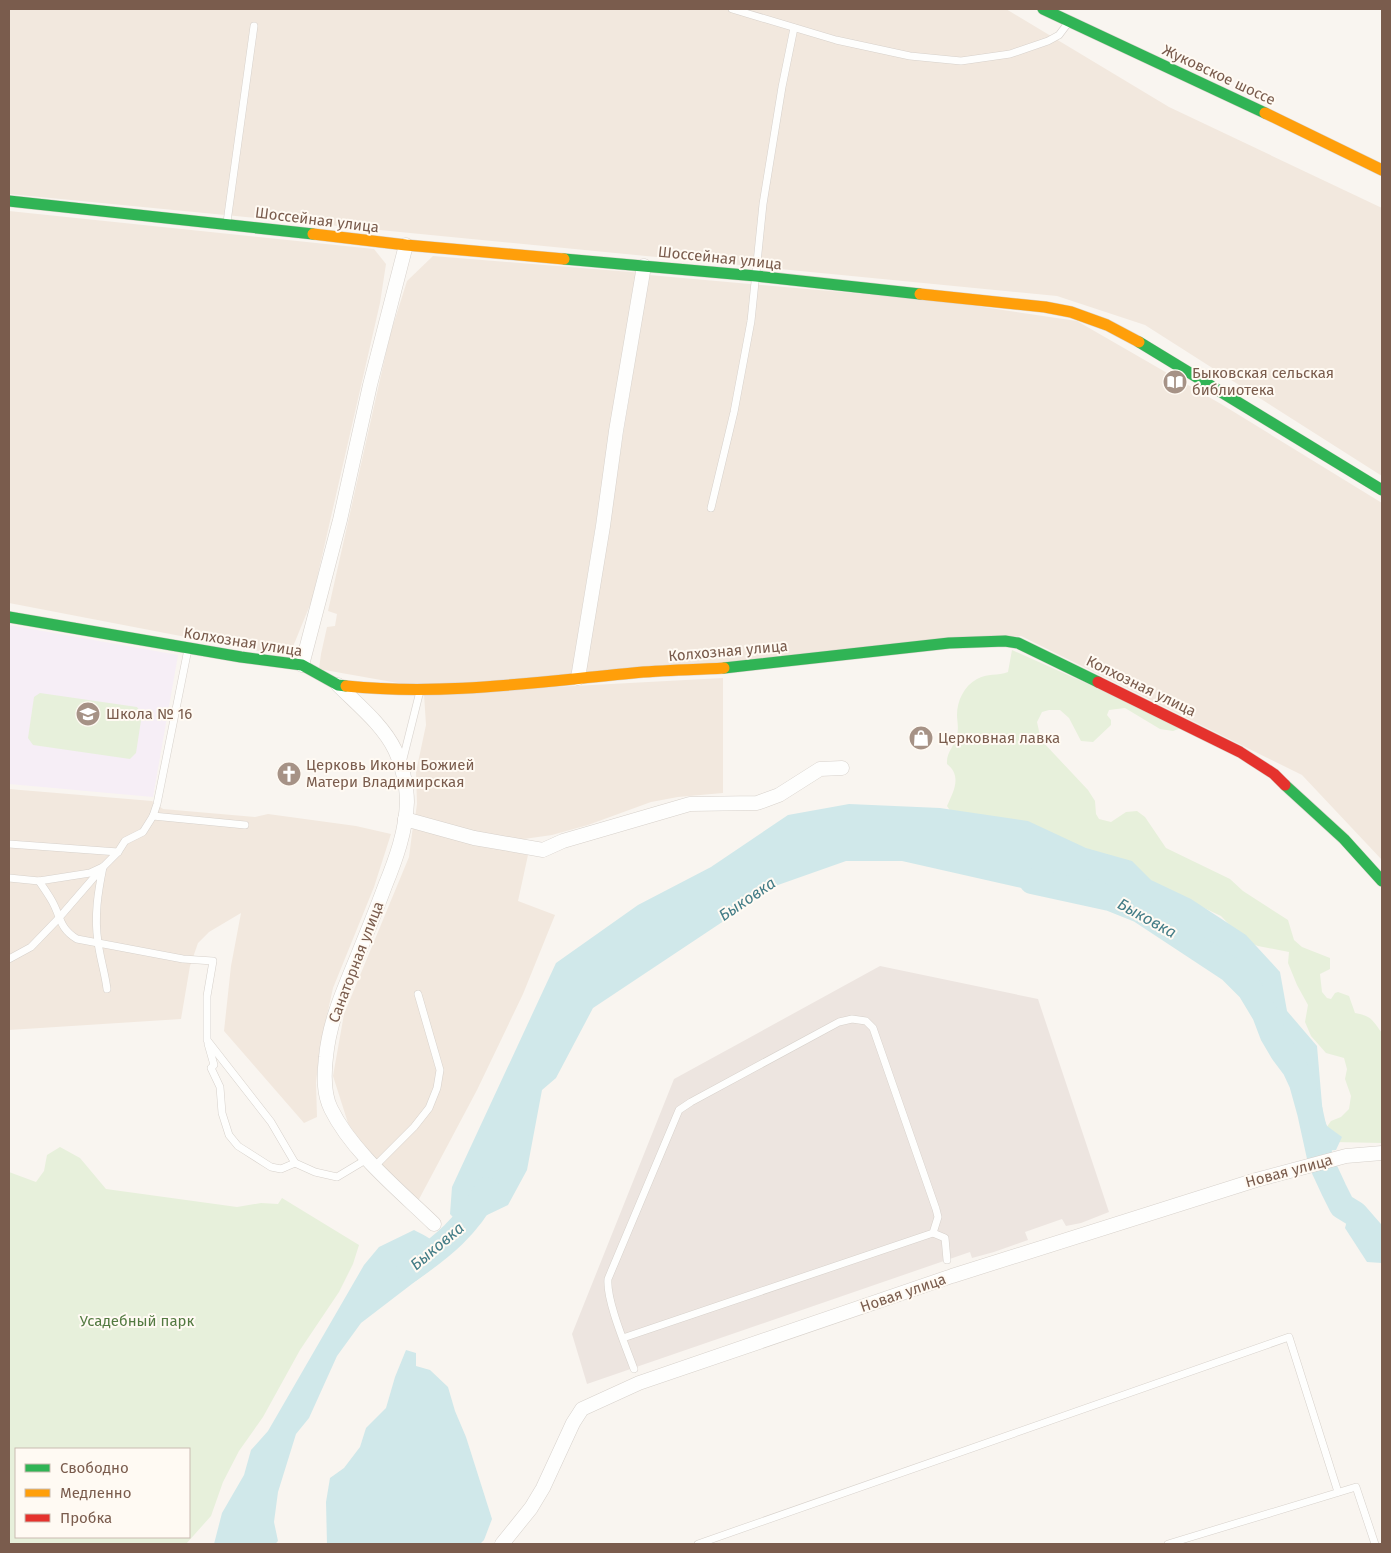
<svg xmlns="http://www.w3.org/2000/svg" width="1391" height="1553" viewBox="0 0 1391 1553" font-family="'Fira Sans',sans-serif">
<rect width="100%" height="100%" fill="#f9f5f0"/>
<g fill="#f2e8de">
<path d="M 9,9 L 1006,9 L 1169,107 L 1382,208 L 1382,476 L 1145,325 L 1057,296 L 9,194 Z"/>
<path d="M 9,211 L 374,249 L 386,264 L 380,303 L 312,600 L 290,654 L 280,655 L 9,603 Z"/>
<path d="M 433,256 L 643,273 L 602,486 L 571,678 L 409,685 L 319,669 L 321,654 L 327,627 L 335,626 L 337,614 L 328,611 L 390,335 L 407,281 Z"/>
<path d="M 649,275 L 943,301 L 1077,321 L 1221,404 L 1382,503 L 1382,860 L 1302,775 L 1021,636 L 584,676 Z"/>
<path d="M 723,678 L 723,793 L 678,797 L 651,802 L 588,825 L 552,835 L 517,840 L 481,834 L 415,818 L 417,804 L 416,772 L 426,725 L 424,694 Z"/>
<path d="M 9,789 L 152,801 L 163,809 L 255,817 L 268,814 L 356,826 L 391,834 L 374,887 L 333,988 L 320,1047 L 316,1083 L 317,1117 L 304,1123 L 224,1031 L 231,966 L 241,913 L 209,932 L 198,943 L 190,966 L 181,1019 L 9,1030 Z"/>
<path d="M 413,826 L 465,841 L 528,855 L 518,901 L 555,915 L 523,994 L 477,1090 L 417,1203 L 361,1143 L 348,1123 L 333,1076 L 344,1014 L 409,857 Z"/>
</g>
<path fill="#ede5e0" d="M 880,966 L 1038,999 L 1109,1212 L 1081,1223 L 1066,1226 L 1062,1219 L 1025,1232 L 1028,1240 L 994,1252 L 972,1258 L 970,1252 L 587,1384 L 572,1334 L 674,1079 Z"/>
<path fill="#f6eef6" d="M 9,625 L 178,655 L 153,797 L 9,784 Z"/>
<g fill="#e7f0db" fill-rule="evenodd">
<path d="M 1012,650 L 1184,727 L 1173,731 L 1160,729 L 1125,708 L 1109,710 L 1107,715 L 1111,720 L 1111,725 L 1093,742 L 1081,741 L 1069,718 L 1060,710 L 1049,710 L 1042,712 L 1037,722 L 1041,740 L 1088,790 L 1095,801 L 1096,814 L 1099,819 L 1111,822 L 1126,812 L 1137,811 L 1145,817 L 1166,848 L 1230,879 L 1243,891 L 1288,920 L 1294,940 L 1302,947 L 1330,958 L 1330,969 L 1320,974 L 1322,992 L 1327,998 L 1331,999 L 1335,993 L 1338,992 L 1349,996 L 1355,1013 C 1372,1016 1372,1020 1382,1033 L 1382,1143 L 1334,1142 L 1326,1128 L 1331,1121 L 1341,1117 L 1349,1109 L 1351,1096 L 1345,1079 L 1347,1069 L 1344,1058 L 1326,1053 L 1311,1036 L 1305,1022 L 1308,1005 L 1297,985 L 1288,963 L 1289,952 L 1258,946 L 1245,941 L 1221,916 L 1202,907 L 951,812 L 947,806 C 954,791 962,776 947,764 C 946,752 955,746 957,735 C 959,728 957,721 957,715 C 957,701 964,686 977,679 C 987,673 998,676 1008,672 Z"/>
<path d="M 40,693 L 137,707 L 142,714 L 136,753 L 130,759 L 33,745 L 28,738 L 34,697 Z"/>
<path d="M 60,1147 L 80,1158 L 106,1189 L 237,1207 L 261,1203 L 278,1204 L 282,1198 L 359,1245 L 353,1264 L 339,1292 L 300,1350 L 263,1417 L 239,1451 L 223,1482 L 211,1516 L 186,1544 L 9,1544 L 9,1172 L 36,1182 L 44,1171 L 47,1155 ZM 16,1449 L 189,1449 L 189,1537 L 16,1537 Z"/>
</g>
<g fill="#d0e8ea">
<path d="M 849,804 L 940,808 L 1028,821 L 1086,848 L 1132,861 L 1151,880 L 1191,899 L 1246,935 L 1280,972 L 1287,1011 L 1317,1046 L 1323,1116 L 1327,1126 L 1342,1137 L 1336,1150 L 1325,1151 L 1320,1146 L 1310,1078 L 1289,1038 L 1234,963 L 1125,892 L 1092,887 L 1026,889 L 902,861 L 846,861 L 778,885 L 593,1008 L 556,1078 L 542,1090 L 527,1170 L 508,1205 L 485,1216 L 457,1221 L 450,1214 L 452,1187 L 556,963 L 638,905 L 711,867 L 788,815 Z"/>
<path d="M 1348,1217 L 1368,1220 L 1382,1232 L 1382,1263 L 1367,1262 L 1345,1228 Z"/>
<path d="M 414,1230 C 431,1239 441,1242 438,1264 L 361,1323 L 337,1356 L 309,1418 L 296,1434 L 278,1492 L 274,1522 L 278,1541 L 275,1544 L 214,1544 L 222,1513 L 244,1475 L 251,1450 L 268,1431 L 364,1265 L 379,1247 Z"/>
<path d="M 406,1350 L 416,1353 L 416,1366 L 430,1370 L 448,1387 L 455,1411 L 466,1437 L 492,1519 L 484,1540 L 480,1544 L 327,1544 L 326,1502 L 330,1478 L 344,1468 L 360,1447 L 366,1428 L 386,1408 L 395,1377 Z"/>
</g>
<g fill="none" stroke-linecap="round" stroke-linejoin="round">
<g stroke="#d0e8ea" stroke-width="26">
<path d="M 1032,881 L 1110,898 L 1140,910 L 1231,970 L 1250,989 L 1265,1014 L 1273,1035 L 1283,1052 L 1295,1068 L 1302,1083 L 1310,1112 L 1321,1162 L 1334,1190 L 1342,1206 L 1355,1214 L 1382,1245"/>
<path d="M 409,1270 C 443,1246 467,1227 487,1190"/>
</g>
<defs>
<g id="lane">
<path d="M 732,9 L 836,40 L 910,56 L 961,61 L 1010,54 L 1048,41 L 1059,35 L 1068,23"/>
<path d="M 227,222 L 254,26"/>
<path d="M 711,508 L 734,412 L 751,321 L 763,204 L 782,87 L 794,28"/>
<path d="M 402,763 L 420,691"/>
<path d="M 153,816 L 245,825"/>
<path d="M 9,844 L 118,852"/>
<path d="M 9,878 L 39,881 L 90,873 L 103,867 L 118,852 L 125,841 L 143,832 L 153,816 L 157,804 L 188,649"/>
<path d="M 39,881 C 43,887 48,894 52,901 C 61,917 59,928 77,939 L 183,959 L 213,961 L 207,996 L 207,1040 L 271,1122 L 295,1163 L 315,1172 L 337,1177 L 367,1159"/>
<path d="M 9,959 L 31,947 L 58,919 L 103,867 C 98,892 94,916 98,942 C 100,958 105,973 107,989"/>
<path d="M 208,1044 L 214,1065 L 211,1068 L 220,1087 L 222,1113 L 229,1135 L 238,1146 L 271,1167 L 281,1169 L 295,1163"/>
<path d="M 378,1163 L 414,1127 L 429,1108 L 437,1088 L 440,1070 L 418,994"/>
<path d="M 933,1233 L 945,1238 L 947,1260"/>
<path d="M 623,1338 L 933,1233 L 938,1217 L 936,1209 L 873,1028 L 866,1021 L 852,1019 L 839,1022 L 691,1102 L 679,1110 L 608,1279 C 606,1300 626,1347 634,1369"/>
<path d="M 698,1544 L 1289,1337 L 1338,1492"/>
<path d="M 1168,1544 L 1356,1487 L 1375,1544"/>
</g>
<g id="street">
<path d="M 302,665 L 340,520 L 370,385 L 406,245"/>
<path d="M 578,678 L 603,526 L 616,431 L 644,266"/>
<path d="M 338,685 C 358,705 383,725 395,750 C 402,765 407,786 407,802 C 406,831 396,859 385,886 C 375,913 364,940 353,967 C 341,996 329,1025 326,1057 C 324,1074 323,1093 331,1109 C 352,1152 400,1191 434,1224"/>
<path d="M 405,819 L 474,838 L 543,850 L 563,841 L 690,804 L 757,803 L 779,795 L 820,769 L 842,768"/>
<path d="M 502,1544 L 531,1508 L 543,1488 L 573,1423 L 582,1409 L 639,1383 L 952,1276 L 1256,1180 L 1346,1156 L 1382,1153"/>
</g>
<g id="fast">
<path d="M 1043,9 L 1265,113"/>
<path d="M 9,201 L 313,234"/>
<path d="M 564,259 L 756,276 L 920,294"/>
<path d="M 1139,342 L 1382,490"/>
<path d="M 9,617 L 241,657 L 302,665 L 338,685 L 346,686"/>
<path d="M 724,668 L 949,643 L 1005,641 L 1018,643 L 1098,682"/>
<path d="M 1285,785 L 1344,839 L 1382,881"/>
</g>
<g id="slow">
<path d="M 1265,113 L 1382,170"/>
<path d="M 313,234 L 406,245 L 564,259"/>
<path d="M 920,294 L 1045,307 L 1071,312 L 1107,325 L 1139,342"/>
<path d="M 346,686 C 444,696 535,682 633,673 C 663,670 694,670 724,668"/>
</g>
<path id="jam" d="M 1098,682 L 1240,752 L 1274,774 L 1285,785"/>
</defs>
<use href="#lane" stroke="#d7d1cb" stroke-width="8"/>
<use href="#street" stroke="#d7d1cb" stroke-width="15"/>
<use href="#fast" stroke="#d9d2cb" stroke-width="12"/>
<use href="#slow" stroke="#d9d2cb" stroke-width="12"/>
<use href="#jam" stroke="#d9d2cb" stroke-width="12"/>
<use href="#lane" stroke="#fefefd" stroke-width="7"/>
<use href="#street" stroke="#fefefd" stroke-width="14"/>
<use href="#fast" stroke="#30b455" stroke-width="11"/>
<use href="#slow" stroke="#ff9f0a" stroke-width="11"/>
<use href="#jam" stroke="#e5322d" stroke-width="11"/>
</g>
<defs>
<symbol id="library-disc" viewBox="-11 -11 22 22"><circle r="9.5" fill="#a69286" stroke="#fffaf3"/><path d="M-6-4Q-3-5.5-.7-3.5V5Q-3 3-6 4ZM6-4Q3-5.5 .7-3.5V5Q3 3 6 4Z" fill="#fff"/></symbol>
<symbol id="school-disc" viewBox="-11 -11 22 22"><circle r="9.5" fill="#a69286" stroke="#fffaf3"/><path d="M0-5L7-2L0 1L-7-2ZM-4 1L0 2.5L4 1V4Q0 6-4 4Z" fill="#fff"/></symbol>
<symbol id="shop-disc" viewBox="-11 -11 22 22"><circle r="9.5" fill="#a69286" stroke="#fffaf3"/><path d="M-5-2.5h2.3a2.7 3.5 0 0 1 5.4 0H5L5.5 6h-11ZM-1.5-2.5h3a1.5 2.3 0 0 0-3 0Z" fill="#fff"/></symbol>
<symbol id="church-disc" viewBox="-11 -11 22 22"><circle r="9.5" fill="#a69286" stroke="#fffaf3"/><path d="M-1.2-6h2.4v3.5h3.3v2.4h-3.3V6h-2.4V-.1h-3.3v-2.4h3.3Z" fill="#fff"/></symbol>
</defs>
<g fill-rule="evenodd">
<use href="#library-disc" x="1161" y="368" width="28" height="28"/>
<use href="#school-disc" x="74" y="700" width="28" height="28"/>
<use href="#shop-disc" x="907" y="724" width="28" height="28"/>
<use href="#church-disc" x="275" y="760" width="28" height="28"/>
</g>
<g text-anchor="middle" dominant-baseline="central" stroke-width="4" stroke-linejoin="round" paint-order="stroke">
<g font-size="15" fill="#7a5c4d" stroke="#fffaf3">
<text transform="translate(1219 75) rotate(25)">Жуковское шоссе</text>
<text transform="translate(317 220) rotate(7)">Шоссейная улица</text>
<text transform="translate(720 258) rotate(6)">Шоссейная улица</text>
<text transform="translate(243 642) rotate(9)">Колхозная улица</text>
<text transform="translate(728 651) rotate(-5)">Колхозная улица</text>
<text transform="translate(1141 686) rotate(26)">Колхозная улица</text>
<text transform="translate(356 962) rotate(-69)">Санаторная улица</text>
<text transform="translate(1289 1171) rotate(-15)">Новая улица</text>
<text transform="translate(903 1293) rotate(-19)">Новая улица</text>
</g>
<g font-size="15" fill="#7a5c4d" stroke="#fffaf3" text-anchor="start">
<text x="1192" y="373">Быковская сельская<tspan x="1192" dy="17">библиотека</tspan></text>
<text x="106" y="714">Школа № 16</text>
<text x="938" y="738">Церковная лавка</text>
<text x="306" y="765">Церковь Иконы Божией<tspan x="306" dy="17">Матери Владимирская</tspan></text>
</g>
<g font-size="15" fill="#537a41" stroke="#fffaf3">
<text x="137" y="1321">Усадебный парк</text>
</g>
<g font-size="16" font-style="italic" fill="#437c86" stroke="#fffaf3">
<text transform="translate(747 899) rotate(-34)">Быковка</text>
<text transform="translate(1147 918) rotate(29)">Быковка</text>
<text transform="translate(437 1246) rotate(-40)">Быковка</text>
</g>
</g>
<rect width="1391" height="1553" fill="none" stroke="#7a5c4d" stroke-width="20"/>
<rect x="15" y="1448" width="175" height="90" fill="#fffaf3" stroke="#cabbb1"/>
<rect x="25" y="1464" width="25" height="8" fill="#30b455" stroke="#cabbb1"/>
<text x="60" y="1473" font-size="15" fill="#7a5c4d">Свободно</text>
<rect x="25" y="1489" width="25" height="8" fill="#ff9f0a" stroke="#cabbb1"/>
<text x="60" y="1498" font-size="15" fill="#7a5c4d">Медленно</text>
<rect x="25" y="1514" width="25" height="8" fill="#e5322d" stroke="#cabbb1"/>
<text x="60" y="1523" font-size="15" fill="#7a5c4d">Пробка</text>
</svg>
